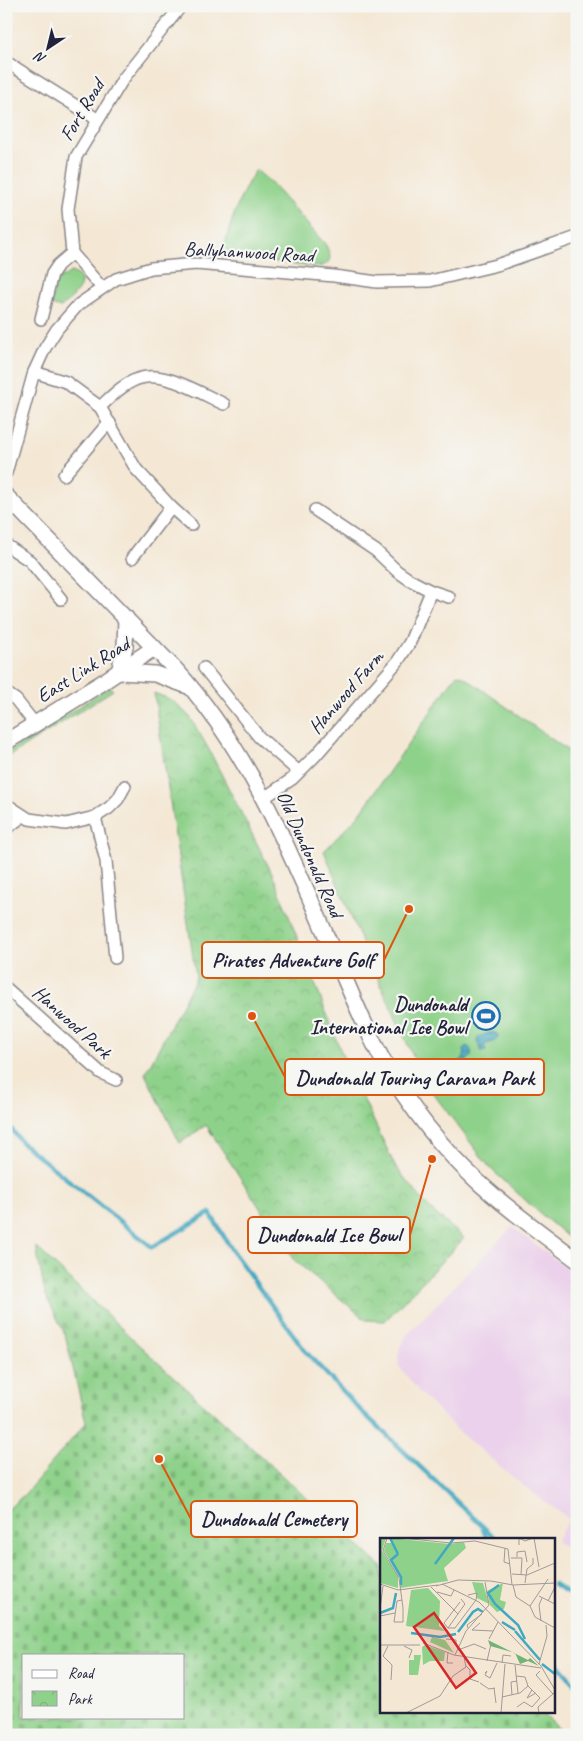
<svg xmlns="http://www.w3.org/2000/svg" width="583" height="1741" viewBox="0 0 583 1741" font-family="Caveat,sans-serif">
<defs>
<pattern id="cemetery-stones" width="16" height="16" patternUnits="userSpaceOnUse" patternTransform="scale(1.25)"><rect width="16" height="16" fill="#8ed18a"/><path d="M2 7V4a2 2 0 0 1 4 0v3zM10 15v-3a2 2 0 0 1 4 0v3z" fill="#7ab378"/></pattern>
<pattern id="park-crowns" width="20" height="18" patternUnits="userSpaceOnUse" patternTransform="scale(1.25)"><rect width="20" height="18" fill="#8ed18a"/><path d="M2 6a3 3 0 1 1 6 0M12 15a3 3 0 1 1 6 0" fill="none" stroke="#7ab378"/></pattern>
<pattern id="water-rules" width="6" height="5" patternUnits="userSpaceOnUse" patternTransform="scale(1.25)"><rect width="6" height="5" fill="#41a8c1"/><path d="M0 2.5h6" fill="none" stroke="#36889e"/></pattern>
</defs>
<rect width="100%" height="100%" fill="#f6f6f2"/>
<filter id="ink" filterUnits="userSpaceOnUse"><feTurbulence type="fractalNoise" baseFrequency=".02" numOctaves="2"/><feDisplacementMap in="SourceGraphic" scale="10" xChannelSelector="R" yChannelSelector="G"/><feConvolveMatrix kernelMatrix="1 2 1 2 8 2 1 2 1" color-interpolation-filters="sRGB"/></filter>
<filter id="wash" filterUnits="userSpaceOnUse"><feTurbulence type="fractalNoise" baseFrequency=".0096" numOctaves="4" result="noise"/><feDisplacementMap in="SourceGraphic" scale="20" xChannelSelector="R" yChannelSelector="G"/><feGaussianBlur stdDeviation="1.12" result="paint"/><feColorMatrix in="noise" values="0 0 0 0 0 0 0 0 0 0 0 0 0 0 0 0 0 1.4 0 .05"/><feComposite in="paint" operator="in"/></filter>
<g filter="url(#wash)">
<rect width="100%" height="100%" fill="#f4e8d5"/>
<path fill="#ebd1eb" d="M 512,1227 L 577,1276 L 577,1556 L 556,1541 L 569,1519 L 520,1483 L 460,1433 L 419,1392 L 399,1366 L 398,1356 L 400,1346 L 408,1334 Z"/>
<g fill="#8ed18a" stroke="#587a62">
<path d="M 256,170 L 269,181 L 325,244 C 330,252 334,262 322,266 C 312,270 239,255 223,252 C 229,227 241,190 256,170 Z"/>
<path d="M 71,272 C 95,280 70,299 61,308 L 51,305 L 56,281 Z"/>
<path d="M 457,674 L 463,676 L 577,757 L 577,1245 L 535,1209 L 490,1168 L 425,1083 L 365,950 L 324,851 L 359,815 Z"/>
<path d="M 110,687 L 113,690 L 6,758 L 6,753 Z"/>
</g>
<path fill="url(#cemetery-stones)" stroke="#587a62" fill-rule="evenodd" d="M 36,1247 L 140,1346 L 382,1567 L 382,1712 L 541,1712 L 566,1735 L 6,1735 L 6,1511 L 25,1494 L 86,1423 L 65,1334 L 45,1294 ZM 24,1655 L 184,1655 L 184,1717 L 24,1717 Z"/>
<path fill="url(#park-crowns)" stroke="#587a62" d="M 154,693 L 172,700 L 190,717 L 208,748 L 273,875 L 342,1054 L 395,1166 L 429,1208 L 464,1238 L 385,1321 L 366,1320 L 293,1259 L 206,1125 L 180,1143 L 145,1074 L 196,978 Z"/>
<g fill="url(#water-rules)" stroke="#32657e">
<path d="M 492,1032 L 497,1034 L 499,1037 L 493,1042 L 484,1045 L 486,1051 L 482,1052 L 477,1041 L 478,1037 Z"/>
<path d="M 466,1046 L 470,1048 L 472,1055 L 461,1067 L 463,1074 L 458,1077 L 452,1068 C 457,1061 467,1061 464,1050 Z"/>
</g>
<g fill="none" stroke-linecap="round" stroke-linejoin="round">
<g stroke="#41a8c1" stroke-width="4.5">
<path d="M 6,1122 L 22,1143 L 152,1247 L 210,1213 L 233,1252 L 306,1352 L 356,1406 L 497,1540"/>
<path d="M 483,1529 L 487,1540"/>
<path d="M 554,1584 L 577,1599"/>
<path d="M 554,1660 L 577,1687"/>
</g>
</g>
</g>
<g filter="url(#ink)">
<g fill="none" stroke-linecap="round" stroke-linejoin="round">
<defs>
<g id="street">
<path d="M 6,62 L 97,119"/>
<path d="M 102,288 L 72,253 L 68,209 L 76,157 L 123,79 L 181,6"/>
<path d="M 41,319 L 52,274 L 58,265 L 72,253"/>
<path d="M 34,372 L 66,382 L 100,407 L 136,469 L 171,507 L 191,525"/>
<path d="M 100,407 C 112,396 125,382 141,378 C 165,371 202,394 224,404"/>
<path d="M 6,473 L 34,372 L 45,348 L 57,329 L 78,305 L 116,279 L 151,268 L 196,264 L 334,276 L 377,282 L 430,281 L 497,265 L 577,237"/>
<path d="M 64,475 L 104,428 L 110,423"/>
<path d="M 6,545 L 30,561 L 61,599"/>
<path d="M 132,558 L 171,507"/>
<path d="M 431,591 L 449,597"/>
<path d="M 204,668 L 259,737 L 299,772"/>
<path d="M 6,693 L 16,700 L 35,724"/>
<path d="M 264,798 L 292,779 L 316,755 L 398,661 L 410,642 L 431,591 L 410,580 L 397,571 L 376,551 L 315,510"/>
<path d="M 6,804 L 29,819 L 66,824 L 95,817 L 109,808 L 118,799 L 125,786"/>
<path d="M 95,817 L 106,861 L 115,958"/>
<path d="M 6,829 L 23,816"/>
<path d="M 6,988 L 101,1073 L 116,1080"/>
</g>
<g id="secondary">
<path d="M 6,496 L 176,670 C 253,755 293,860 338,963 C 355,1002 371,1042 393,1078 C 420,1121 455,1163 493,1195 C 520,1218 549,1239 577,1260"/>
<path d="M 126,618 L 125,646 L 119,672 L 155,674 L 188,686"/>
<path d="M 6,742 L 100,684 L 154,648"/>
</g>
</defs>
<use href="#street" stroke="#8b8588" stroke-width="14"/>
<use href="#secondary" stroke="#8b8588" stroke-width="18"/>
<use href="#street" stroke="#fff" stroke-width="11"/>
<use href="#secondary" stroke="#fff" stroke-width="15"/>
</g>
</g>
<defs>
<symbol id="stadium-ring" viewBox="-11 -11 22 22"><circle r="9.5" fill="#f6f6f2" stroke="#1f6fb2" stroke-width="1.5"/><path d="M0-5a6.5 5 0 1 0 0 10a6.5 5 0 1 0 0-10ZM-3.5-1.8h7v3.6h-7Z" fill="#1f6fb2"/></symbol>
</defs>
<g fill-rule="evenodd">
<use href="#stadium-ring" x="470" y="1000" width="32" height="32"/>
</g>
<g text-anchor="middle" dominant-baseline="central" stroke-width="4.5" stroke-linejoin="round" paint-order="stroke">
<g font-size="20" fill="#22223b" stroke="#f6f6f2">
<text transform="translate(82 110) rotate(-59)">Fort Road</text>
<text transform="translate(249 252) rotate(3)">Ballyhanwood Road</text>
<text transform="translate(83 670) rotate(-32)">East Link Road</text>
<text transform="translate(346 692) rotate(-49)">Hanwood Farm</text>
<text transform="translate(310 854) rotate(66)">Old Dundonald Road</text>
<text transform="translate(72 1022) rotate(42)">Hanwood Park</text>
</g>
<g font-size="20" font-weight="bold" fill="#22223b" stroke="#f6f6f2" text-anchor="end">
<text x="467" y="1004">Dundonald<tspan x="467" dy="23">International Ice Bowl</tspan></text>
</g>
</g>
<g transform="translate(380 1538)">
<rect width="175" height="175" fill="#f4e8d5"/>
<path d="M 10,0 L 70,6 L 84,4 L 86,10 L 64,30 L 68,43 L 20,50 L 20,40 L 4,13 L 6,5 L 12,5 ZM 45,107 L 65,114 L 64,123 L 50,123 L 43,127 L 42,109 ZM 34,117 L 41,117 L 38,137 L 29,137 L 29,122 L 34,122 Z" fill="#8ed18a"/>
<path d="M 108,102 L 148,122 L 150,120 L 159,128 L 148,123 L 140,126 L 135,115 L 110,108 Z" fill="#72b376"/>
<path d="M 48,50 L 60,63 L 59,88 L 65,93 L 26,88 L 31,52 Z" fill="#8ed18a"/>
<path d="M 0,0 L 6,0 L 2,13 L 18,38 L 18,50 L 0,45 ZM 92,44 L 103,45 L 109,66 L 97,60 ZM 123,45 L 120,62 L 126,64 L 124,71 L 117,74 L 110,67 L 107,53 ZM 52,99 L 65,102 L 74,115 L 50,104 Z" fill="#8ed18a"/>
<path fill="none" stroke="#41a8c1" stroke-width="2.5" d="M 10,0 L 18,16M 18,16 L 11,22 L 21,39 L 21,47M 55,26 L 74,0M 119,47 L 108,55 L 115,66 L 138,87 L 145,101M 0,75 L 13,70 L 16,55M 122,84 L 135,92M 135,93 L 160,122M 78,94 L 93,74 L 98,71 L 103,74M 31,95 L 60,99 L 76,96M 162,126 L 175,136"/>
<path fill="none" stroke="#a09997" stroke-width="1" d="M 7,0 L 3,13 L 19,40 L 23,70 L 23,84 L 14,84 L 17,63 L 22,62M 22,0 L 71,5 L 95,3 L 128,11 L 132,47M 154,0 L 159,29M 139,7 L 139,0 L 145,3 L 153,0M 125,10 L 124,24 L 130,26M 137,19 L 137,14 L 145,13 L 147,24M 131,20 L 142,20 L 141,37M 132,36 L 147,37M 147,37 L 175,25M 145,45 L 147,31 L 153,26 L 153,20M 0,46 L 18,52 L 58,47M 62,46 L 99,64 L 161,128 L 175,152M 133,47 L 136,59 L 150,68 L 155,79 L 175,90M 56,48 L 78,42 L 111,43 L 133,47 L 175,45M 51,49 L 78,76M 57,54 L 71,58 L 74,52M 159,58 L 175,66M 168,63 L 175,49M 80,64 L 64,85 L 68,90 L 85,66 L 81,61M 150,68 L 168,41M 0,71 L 3,48M 0,78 L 15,75M 161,83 L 159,67 L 162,60M 100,85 L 92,92 L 113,93M 68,90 L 75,90 L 96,62 L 97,55 L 88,57M 88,90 L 87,87 L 102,76M 66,101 L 76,102 L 76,108M 109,101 L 118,84M 43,105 L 74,117 L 161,130M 0,107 L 40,107M 8,108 L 3,118 L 12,127 L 11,142M 24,108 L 32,112 L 29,120M 78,112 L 94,106 L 106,111M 68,114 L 67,125 L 73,125M 75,117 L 86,93 L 109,67 L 105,44M 107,123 L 111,106M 122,125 L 123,117 L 131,118M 159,126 L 167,98 L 166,87M 135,127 L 138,155M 86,128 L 90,132 L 90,141 L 99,144M 160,133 L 156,137 L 173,156M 105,135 L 107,133 L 105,137 L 110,140 L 117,125M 100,145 L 109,151 L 115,150M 114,150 L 116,165M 152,152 L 147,160 L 156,155M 132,157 L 131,144 L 137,143M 122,159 L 140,155 L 148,148 L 145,139 L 136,138M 137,169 L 144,164 L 152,169 L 160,160 L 148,148M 26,175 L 60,158 L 73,138 L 86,129 L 84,119M 121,175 L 125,126M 159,175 L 158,169 L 174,155"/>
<path fill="#d62828" fill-opacity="0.15" stroke="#d62828" stroke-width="2.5" d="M 54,75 L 96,135 L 76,150 L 34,89 Z"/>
<rect width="175" height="175" fill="none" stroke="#22223b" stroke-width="2.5"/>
</g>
<path fill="none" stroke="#de560e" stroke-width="2" d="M409 909L384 960M252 1016L285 1077M432 1159L410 1235M159 1459L191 1519"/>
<g fill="#de560e" stroke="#f6f6f2" stroke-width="2">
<circle cx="409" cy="909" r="5"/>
<circle cx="252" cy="1016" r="5"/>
<circle cx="432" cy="1159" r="5"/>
<circle cx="159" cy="1459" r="5"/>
</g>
<g fill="#f6f6f2" stroke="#de560e" stroke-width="2">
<rect x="202" y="942" width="182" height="36" rx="5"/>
<rect x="285" y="1059" width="259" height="36" rx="5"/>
<rect x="248" y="1217" width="162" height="36" rx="5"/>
<rect x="191" y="1501" width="166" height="36" rx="5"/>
</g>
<g font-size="21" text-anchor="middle" font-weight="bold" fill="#22223b">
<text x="293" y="967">Pirates Adventure Golf</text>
<text x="415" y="1085">Dundonald Touring Caravan Park</text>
<text x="329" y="1242">Dundonald Ice Bowl</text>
<text x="274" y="1526">Dundonald Cemetery</text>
</g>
<rect width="583" height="1741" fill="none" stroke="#f6f6f2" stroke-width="25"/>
<rect x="22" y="1654" width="162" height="65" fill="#f6f6f2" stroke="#a1a1a9"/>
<rect x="32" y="1670" width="25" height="8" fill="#ffffff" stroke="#a1a1a9"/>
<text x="68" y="1678" font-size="15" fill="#22223b">Road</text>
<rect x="32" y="1691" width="25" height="15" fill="url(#park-crowns)" stroke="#a1a1a9"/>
<text x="68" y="1704" font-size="15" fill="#22223b">Park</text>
<g transform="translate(48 48) rotate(215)" stroke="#f6f6f2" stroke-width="4" paint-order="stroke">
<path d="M0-4L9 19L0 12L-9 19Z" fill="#22223b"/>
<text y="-8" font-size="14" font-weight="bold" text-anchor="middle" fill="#22223b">N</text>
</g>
</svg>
